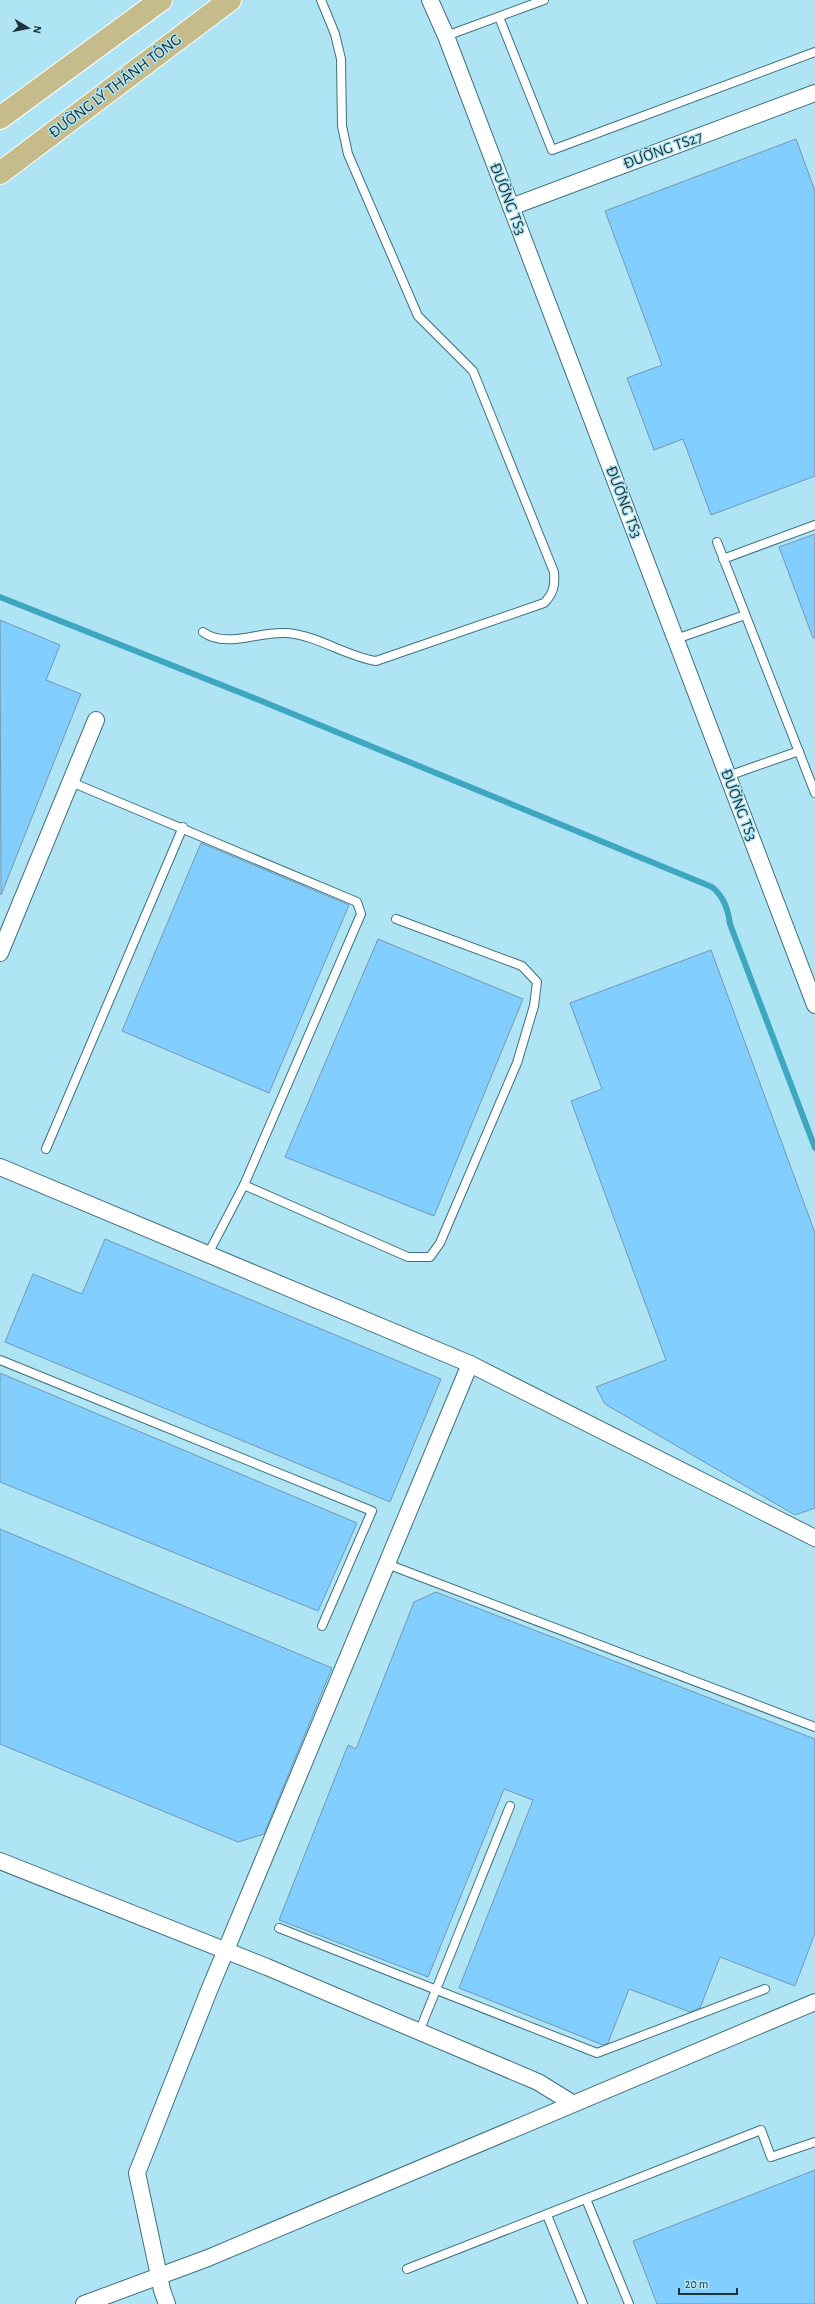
<svg xmlns="http://www.w3.org/2000/svg" width="815" height="2304" viewBox="0 0 815 2304" font-family="'Alegreya Sans',sans-serif">
<rect width="100%" height="100%" fill="#afe4f4"/>
<g fill="none" stroke-linecap="round" stroke-linejoin="round">
<path stroke="#3ea7c0" stroke-width="6" d="M 0,597 L 259,700 L 712,887 C 724,897 728,909 730,924 L 815,1148"/>
</g>
<g fill="#82cefe" stroke="#7199b3">
<path d="M 796,139 L 815,191 L 815,476 L 711,515 L 683,439 L 654,450 L 627,378 L 662,365 L 605,211 Z"/>
<path d="M 815,534 L 815,638 L 813,638 L 779,547 Z"/>
<path d="M 0,620 L 60,645 L 46,680 L 81,694 L 1,895 Z"/>
<path d="M 201,843 L 349,905 L 269,1093 L 122,1031 Z"/>
<path d="M 378,939 L 523,999 L 434,1216 L 285,1157 Z"/>
<path d="M 711,950 L 815,1233 L 815,1508 L 795,1515 L 605,1404 L 596,1387 L 666,1360 L 571,1101 L 602,1089 L 570,1003 Z"/>
<path d="M 105,1239 L 441,1379 L 390,1502 L 5,1342 L 33,1274 L 82,1294 Z"/>
<path d="M 0,1373 L 357,1523 L 318,1611 L 0,1482 Z"/>
<path d="M 0,1529 L 332,1668 L 264,1834 L 238,1842 L 0,1744 Z"/>
<path d="M 436,1592 L 815,1739 L 815,1933 L 795,1986 L 720,1957 L 700,2008 L 690,2012 L 629,1989 L 608,2043 L 603,2045 L 459,1988 L 533,1800 L 504,1789 L 428,1977 L 279,1920 L 348,1745 L 356,1749 L 414,1602 Z"/>
<path d="M 815,2170 L 815,2304 L 657,2304 L 633,2241 Z"/>
</g>
<g fill="none" stroke-linecap="round" stroke-linejoin="round">
<defs>
<g id="lane">
<path d="M 499,17 L 552,150 L 815,52"/>
<path d="M 446,36 L 544,0"/>
<path d="M 717,542 L 815,793"/>
<path d="M 723,559 L 815,525"/>
<path d="M 203,632 C 226,649 259,631 286,633 C 317,635 345,656 376,661 L 544,603 C 554,593 555,585 554,572 L 473,371 L 418,316 L 348,154 L 342,126 L 341,59 L 335,34 L 321,0"/>
<path d="M 676,639 L 745,615"/>
<path d="M 728,776 L 799,751"/>
<path d="M 71,782 L 357,902 L 361,914 L 244,1185 L 208,1254"/>
<path d="M 46,1149 L 183,827"/>
<path d="M 244,1185 L 408,1257 L 430,1257 L 440,1243 L 517,1063 L 534,1006 L 537,982 L 522,966 L 396,919"/>
<path d="M 0,1360 L 372,1511 L 322,1626"/>
<path d="M 387,1564 L 815,1727"/>
<path d="M 279,1928 L 597,2053 L 765,1989"/>
<path d="M 419,2032 L 510,1806"/>
<path d="M 586,2199 L 629,2304"/>
<path d="M 547,2215 L 583,2304"/>
<path d="M 407,2269 L 761,2130 L 771,2157 L 815,2142"/>
</g>
<g id="street">
<path d="M 430,0 L 446,36 L 815,1005"/>
<path d="M 511,207 L 815,93"/>
<path d="M 0,953 L 96,720"/>
<path d="M 0,1167 L 470,1364 L 815,1538"/>
<path d="M 0,1861 L 267,1967 L 538,2082 L 572,2103"/>
<path d="M 84,2304 L 208,2258 L 815,2002"/>
<path d="M 167,2304 L 162,2290 L 137,2173 L 208,1993 L 470,1364"/>
</g>
<g id="primary">
<path d="M 0,118 L 161,0"/>
<path d="M 0,173 L 230,0"/>
</g>
</defs>
<use href="#lane" stroke="#3e707e" stroke-width="10"/>
<use href="#street" stroke="#3e707e" stroke-width="18"/>
<use href="#primary" stroke="#fff" stroke-width="24"/>
<use href="#lane" stroke="#fff" stroke-width="8"/>
<use href="#street" stroke="#fff" stroke-width="16"/>
<use href="#primary" stroke="#c5bb8b" stroke-width="22"/>
</g>
<g text-anchor="middle" dominant-baseline="central" stroke-width="3" stroke-linejoin="round" paint-order="stroke">
<g font-size="16" fill="#1e3339" stroke="#afe4f4">
<text transform="translate(115 86) rotate(-37)">ĐƯỜNG LÝ THÁNH TÔNG</text>
<text transform="translate(663 150) rotate(-20)">ĐƯỜNG TS27</text>
<text transform="translate(508 199) rotate(69)">ĐƯỜNG TS3</text>
<text transform="translate(624 502) rotate(69)">ĐƯỜNG TS3</text>
<text transform="translate(739 805) rotate(69)">ĐƯỜNG TS3</text>
</g>
</g>
<g transform="translate(28 28) rotate(100)" stroke="#afe4f4" stroke-width="3" paint-order="stroke">
<path d="M0-3L7 15L0 10L-7 15Z" fill="#1e3339"/>
<text y="-6" font-size="11" font-weight="bold" text-anchor="middle" fill="#1e3339">N</text>
</g>
<path d="M679 2288v6h58v-6" fill="none" stroke="#1e3339" stroke-width="2"/>
<text x="685" y="2288" font-size="12" fill="#1e3339" stroke="#afe4f4" stroke-width="3" paint-order="stroke">20 m</text>
</svg>
